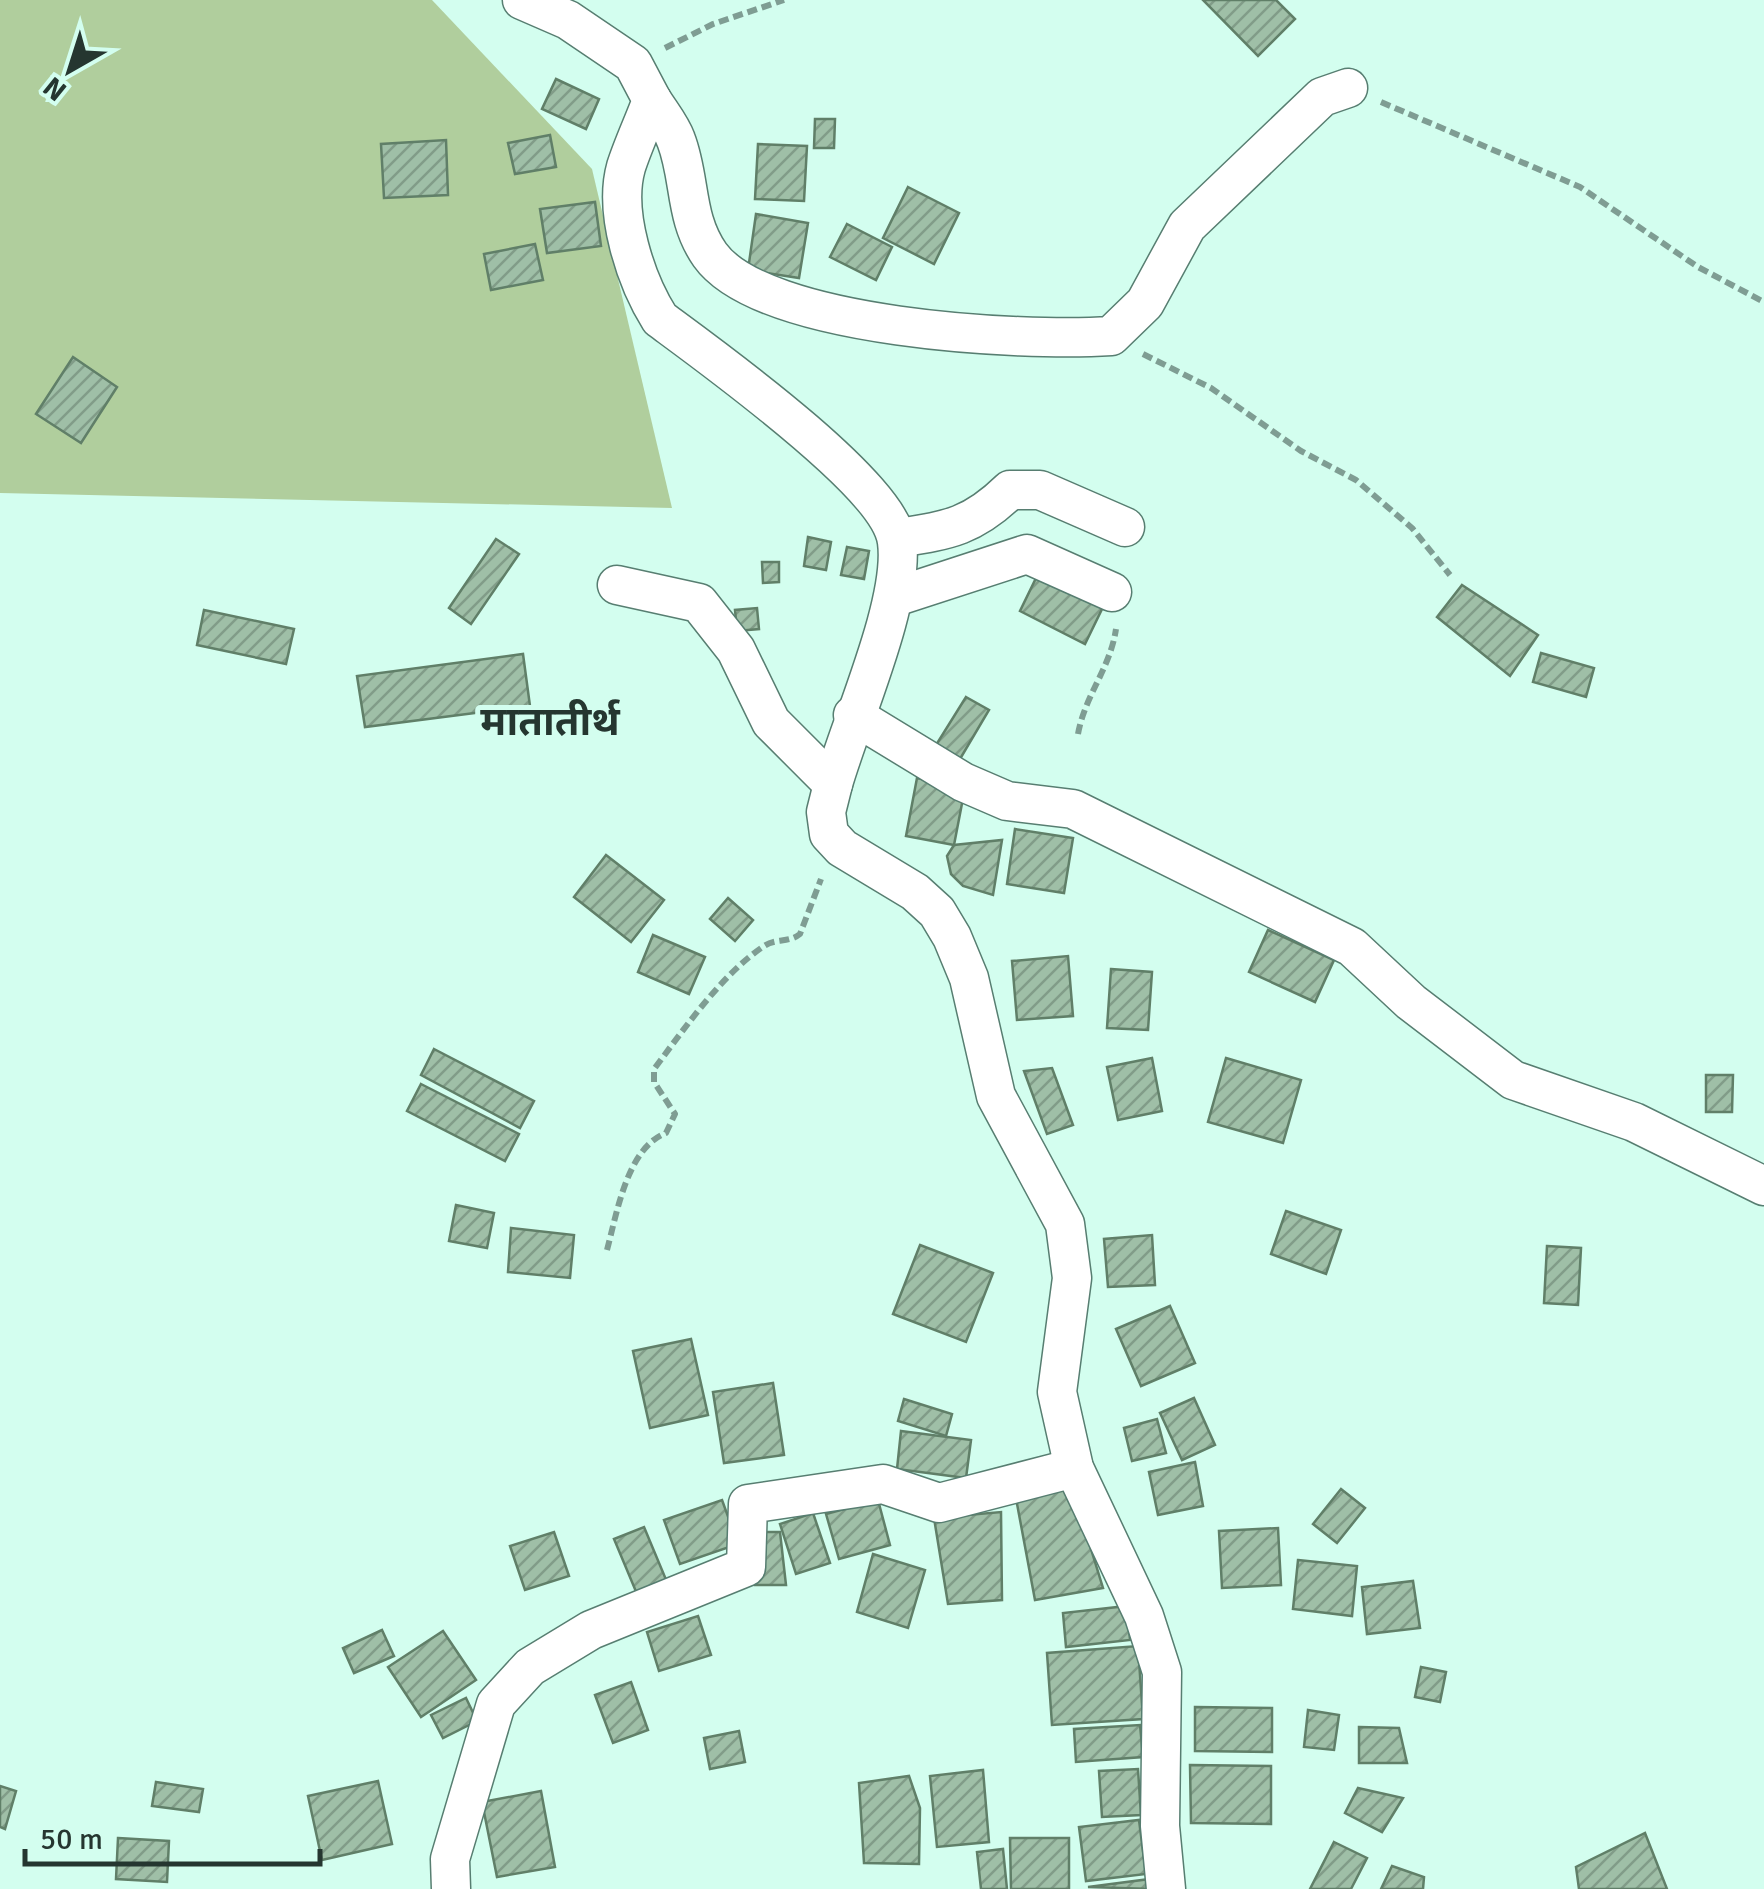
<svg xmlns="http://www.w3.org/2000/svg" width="1764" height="1889" viewBox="0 0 1764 1889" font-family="Signika,'Noto Sans Devanagari',sans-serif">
<defs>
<pattern id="building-hatch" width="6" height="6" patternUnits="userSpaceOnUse" patternTransform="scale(2.5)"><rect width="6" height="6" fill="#9fbfa7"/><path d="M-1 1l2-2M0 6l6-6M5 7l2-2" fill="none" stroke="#819c88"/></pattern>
</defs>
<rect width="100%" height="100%" fill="#d3feef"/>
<path fill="#b0ce9d" d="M 0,0 L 432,0 L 592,169 L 672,508 L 0,493 Z"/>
<g fill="url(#building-hatch)" stroke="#607f68" stroke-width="2.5">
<path d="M 1203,0 L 1276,0 L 1295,19 L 1258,56 Z"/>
<path d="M 556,79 L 599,99 L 586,129 L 542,109 Z"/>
<path d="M 815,119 L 835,119 L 834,148 L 814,148 Z"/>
<path d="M 550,135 L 556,167 L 515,174 L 508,143 Z"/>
<path d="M 446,140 L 448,195 L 384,198 L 381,144 Z"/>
<path d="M 758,144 L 807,146 L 804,201 L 755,199 Z"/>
<path d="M 908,187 L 959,213 L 934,264 L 883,238 Z"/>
<path d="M 595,202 L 601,246 L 547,253 L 540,209 Z"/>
<path d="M 756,214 L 808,223 L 799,278 L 748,270 Z"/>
<path d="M 847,224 L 892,247 L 876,280 L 830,257 Z"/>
<path d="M 535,244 L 543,280 L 491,290 L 484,254 Z"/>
<path d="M 73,357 L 117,387 L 81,443 L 36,414 Z"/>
<path d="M 808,537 L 831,542 L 826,570 L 804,566 Z"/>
<path d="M 496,539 L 519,554 L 471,624 L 449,608 Z"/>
<path d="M 847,547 L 869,551 L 864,579 L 841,575 Z"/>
<path d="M 762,562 L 779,562 L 779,582 L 763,583 Z"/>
<path d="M 1038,574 L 1103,607 L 1085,644 L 1020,611 Z"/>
<path d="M 1462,585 L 1538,635 L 1510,676 L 1437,617 Z"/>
<path d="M 757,608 L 759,629 L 737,631 L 735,610 Z"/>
<path d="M 204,610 L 294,629 L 286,664 L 197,645 Z"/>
<path d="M 1541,653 L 1594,668 L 1586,697 L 1533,682 Z"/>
<path d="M 523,654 L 530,706 L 365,727 L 357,676 Z"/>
<path d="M 966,697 L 989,710 L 960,759 L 936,745 Z"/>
<path d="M 917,778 L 965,788 L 954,845 L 906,836 Z"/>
<path d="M 1015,829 L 1073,838 L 1064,893 L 1007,884 Z"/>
<path d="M 1002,840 L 993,895 L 963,886 L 951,874 L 947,856 L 954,845 Z"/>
<path d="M 606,855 L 664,900 L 631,942 L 574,897 Z"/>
<path d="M 728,898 L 753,920 L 735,941 L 710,919 Z"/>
<path d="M 1268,930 L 1334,960 L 1315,1002 L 1249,972 Z"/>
<path d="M 653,935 L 705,957 L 689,994 L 638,972 Z"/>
<path d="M 1068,956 L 1073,1016 L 1017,1020 L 1012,961 Z"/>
<path d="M 1111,969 L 1152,972 L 1148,1030 L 1107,1028 Z"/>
<path d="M 434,1049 L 534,1101 L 520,1128 L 421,1075 Z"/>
<path d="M 1152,1058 L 1162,1111 L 1118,1120 L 1107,1067 Z"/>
<path d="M 1226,1058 L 1301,1080 L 1283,1143 L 1208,1122 Z"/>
<path d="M 1052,1068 L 1073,1125 L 1047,1134 L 1024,1071 Z"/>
<path d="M 1706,1075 L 1733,1075 L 1732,1112 L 1706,1112 Z"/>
<path d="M 421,1084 L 519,1134 L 505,1161 L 407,1111 Z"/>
<path d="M 456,1205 L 494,1213 L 487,1248 L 449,1241 Z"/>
<path d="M 1286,1211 L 1341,1230 L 1326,1274 L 1271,1254 Z"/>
<path d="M 511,1228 L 574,1235 L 570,1278 L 508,1272 Z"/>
<path d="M 1152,1235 L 1155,1285 L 1108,1287 L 1104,1239 Z"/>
<path d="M 920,1245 L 993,1273 L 966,1342 L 893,1314 Z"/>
<path d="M 1547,1246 L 1581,1248 L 1578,1305 L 1544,1303 Z"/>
<path d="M 1170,1306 L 1195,1363 L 1141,1386 L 1116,1329 Z"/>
<path d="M 691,1339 L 708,1415 L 650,1428 L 633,1351 Z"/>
<path d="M 773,1383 L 784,1455 L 724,1463 L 713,1392 Z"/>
<path d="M 1194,1398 L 1215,1445 L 1182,1460 L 1160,1413 Z"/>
<path d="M 904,1399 L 952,1414 L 946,1436 L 898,1421 Z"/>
<path d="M 1157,1419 L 1166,1453 L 1132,1461 L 1124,1428 Z"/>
<path d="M 901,1431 L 971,1440 L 966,1478 L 897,1469 Z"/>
<path d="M 1195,1462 L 1203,1506 L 1158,1515 L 1149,1472 Z"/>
<path d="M 1071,1484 L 1103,1588 L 1035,1600 L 1015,1493 Z"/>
<path d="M 1341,1489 L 1365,1508 L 1337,1543 L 1313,1524 Z"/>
<path d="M 722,1500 L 738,1544 L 680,1564 L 664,1520 Z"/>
<path d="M 878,1500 L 890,1545 L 839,1559 L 826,1514 Z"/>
<path d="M 1001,1512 L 1002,1600 L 948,1604 L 934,1518 Z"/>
<path d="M 813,1513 L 830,1563 L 796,1574 L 780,1524 Z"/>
<path d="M 644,1527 L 667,1582 L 637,1594 L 614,1539 Z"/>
<path d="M 1278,1528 L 1281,1585 L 1222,1588 L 1219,1531 Z"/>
<path d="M 554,1532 L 569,1576 L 525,1590 L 510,1546 Z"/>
<path d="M 754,1532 L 780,1532 L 786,1585 L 755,1585 Z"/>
<path d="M 873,1554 L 925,1570 L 908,1628 L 857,1612 Z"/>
<path d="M 1298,1560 L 1357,1566 L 1352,1616 L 1293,1609 Z"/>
<path d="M 1413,1581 L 1420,1628 L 1367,1634 L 1362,1587 Z"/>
<path d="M 1127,1606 L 1130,1640 L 1066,1647 L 1063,1613 Z"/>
<path d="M 698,1616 L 711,1655 L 659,1671 L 647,1632 Z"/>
<path d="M 382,1630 L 394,1656 L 354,1673 L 343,1648 Z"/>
<path d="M 443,1631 L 476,1680 L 421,1717 L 388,1667 Z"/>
<path d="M 1138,1646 L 1143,1719 L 1052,1725 L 1047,1653 Z"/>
<path d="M 1421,1667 L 1446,1672 L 1440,1702 L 1415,1697 Z"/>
<path d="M 631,1682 L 648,1730 L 613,1743 L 595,1695 Z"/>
<path d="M 466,1698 L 477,1721 L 443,1738 L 431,1715 Z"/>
<path d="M 1195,1707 L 1272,1708 L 1272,1752 L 1195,1751 Z"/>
<path d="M 1308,1710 L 1339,1715 L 1334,1750 L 1304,1747 Z"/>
<path d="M 1140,1725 L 1143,1757 L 1076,1762 L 1074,1729 Z"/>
<path d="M 1359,1727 L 1399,1728 L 1407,1763 L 1359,1763 Z"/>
<path d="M 739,1731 L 745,1762 L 710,1769 L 704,1738 Z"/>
<path d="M 1190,1765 L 1271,1766 L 1271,1824 L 1191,1823 Z"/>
<path d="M 1138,1769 L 1141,1815 L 1102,1817 L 1099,1771 Z"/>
<path d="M 983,1770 L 989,1842 L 937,1847 L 930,1776 Z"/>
<path d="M 909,1776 L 920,1808 L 919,1864 L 864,1863 L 859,1783 Z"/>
<path d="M 378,1781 L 392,1844 L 322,1860 L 308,1796 Z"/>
<path d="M 156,1782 L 203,1789 L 199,1812 L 152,1806 Z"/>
<path d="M 0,1786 L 16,1791 L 5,1829 L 0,1827 Z"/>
<path d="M 1358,1788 L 1403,1798 L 1382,1832 L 1345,1813 Z"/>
<path d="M 541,1791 L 555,1867 L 497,1877 L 482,1802 Z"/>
<path d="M 1139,1820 L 1146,1874 L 1086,1881 L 1079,1827 Z"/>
<path d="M 1645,1833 L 1667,1889 L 1579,1889 L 1576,1867 Z"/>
<path d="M 118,1838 L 169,1841 L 167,1882 L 116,1879 Z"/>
<path d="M 1010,1838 L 1069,1838 L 1069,1889 L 1011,1889 Z"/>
<path d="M 1334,1842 L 1367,1858 L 1351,1889 L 1310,1889 Z"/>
<path d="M 1003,1849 L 1007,1889 L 981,1889 L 977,1852 Z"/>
<path d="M 1392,1866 L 1424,1877 L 1423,1889 L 1381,1889 Z"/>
<path d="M 1150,1879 L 1152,1889 L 1088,1887 Z"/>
</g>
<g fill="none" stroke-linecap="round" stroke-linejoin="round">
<defs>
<g id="minor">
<path d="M 522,0 L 568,20 L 633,64 L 652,100 C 644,122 633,145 626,167 C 613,213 636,281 660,319 C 710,356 890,485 897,542 C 905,602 851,721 833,784 L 826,812 L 829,834 L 842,848 L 915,892 L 937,912 L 952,937 L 969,978 L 996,1096 L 1065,1224 L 1072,1278 L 1057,1392 L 1074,1468 L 1144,1616 L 1162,1672 L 1160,1826 L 1166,1889"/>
<path d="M 652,100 C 660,113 671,126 676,140 C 691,179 684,218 710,255 C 763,329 1025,342 1111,336 L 1145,303 L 1187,226 L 1322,97 L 1348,88"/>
<path d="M 898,538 C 949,530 972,527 1010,490 L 1040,490 L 1125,527"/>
<path d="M 617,585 L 699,603 L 736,650 L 771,722 L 833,784"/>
<path d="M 895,597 L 1027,554 L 1112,592"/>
<path d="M 853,715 L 963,782 L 1007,801 L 1073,809 L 1352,947 L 1411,1002 L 1513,1080 L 1634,1122 L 1764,1186"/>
<path d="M 451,1889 L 450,1859 L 496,1704 L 530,1667 L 591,1630 L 746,1567 L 748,1504 L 883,1484 L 939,1503 L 1074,1468"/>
</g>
</defs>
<use href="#minor" stroke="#577e71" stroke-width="41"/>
<g stroke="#7f9d93" stroke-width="6" stroke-dasharray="10 5" stroke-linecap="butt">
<path d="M 665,48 L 713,24 L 784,0"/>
<path d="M 1381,102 L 1580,187 L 1698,267 L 1764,302"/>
<path d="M 1143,354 L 1211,388 L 1301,451 L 1356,480 L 1412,528 L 1450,575"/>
<path d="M 1078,734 C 1085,695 1110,669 1116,629"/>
<path d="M 607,1250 C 617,1213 627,1148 666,1133 L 675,1114 L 654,1082 L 654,1069 C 685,1028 721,975 764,946 C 776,938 789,943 800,934 L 821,879"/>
</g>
<use href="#minor" stroke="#fff" stroke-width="38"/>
</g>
<g text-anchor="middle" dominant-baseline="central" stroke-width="10" stroke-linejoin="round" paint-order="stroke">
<g font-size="40" font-weight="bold" fill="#253630" stroke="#d3feef">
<text x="550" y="722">मातातीर्थ</text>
</g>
</g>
<g transform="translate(70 70) rotate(219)" stroke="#d3feef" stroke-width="8" paint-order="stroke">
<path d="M0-8L18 38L0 25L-18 38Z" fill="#253630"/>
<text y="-15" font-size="28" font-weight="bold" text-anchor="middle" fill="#253630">N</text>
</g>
<path d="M25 1849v15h295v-15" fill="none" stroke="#253630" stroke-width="5"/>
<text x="40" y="1849" font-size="30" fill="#253630" stroke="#d3feef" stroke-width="8" paint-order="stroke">50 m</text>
</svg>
